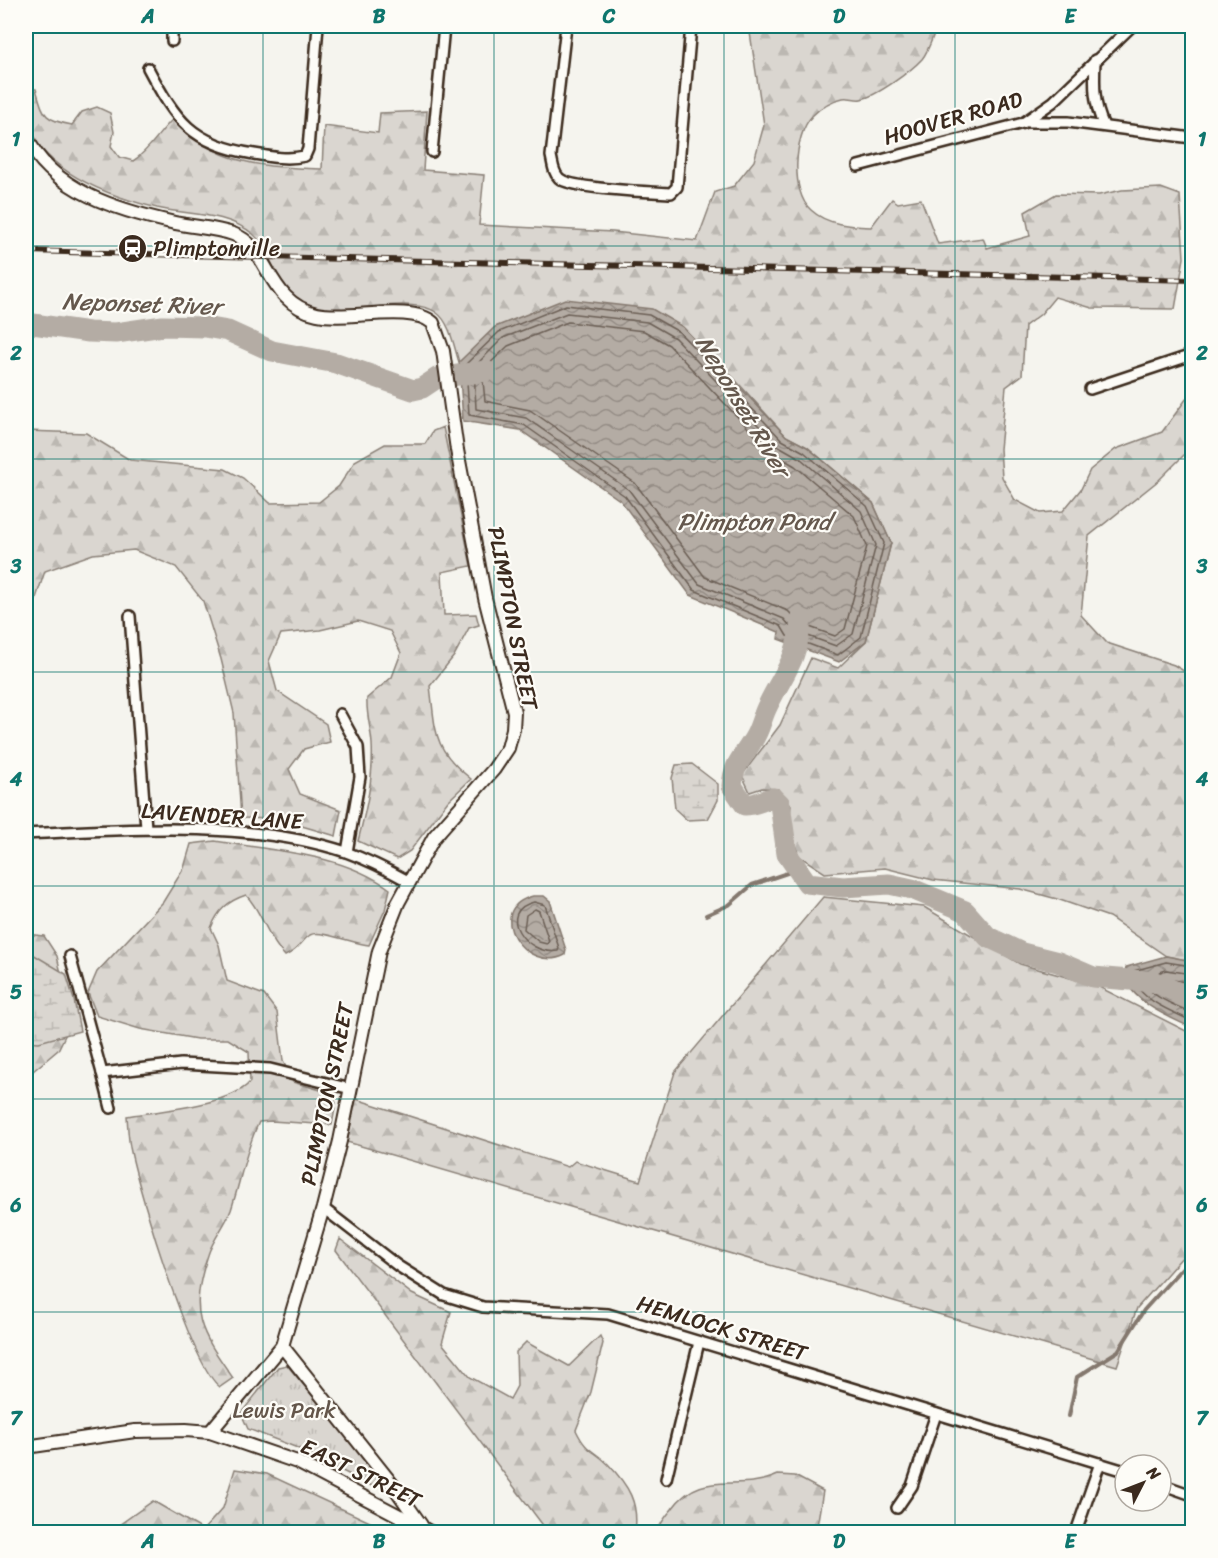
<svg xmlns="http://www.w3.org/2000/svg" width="1218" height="1558" viewBox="0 0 1218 1558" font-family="Sriracha,sans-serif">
<defs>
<pattern id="forest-firs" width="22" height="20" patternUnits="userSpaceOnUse" patternTransform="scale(1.5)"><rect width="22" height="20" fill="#dad6d0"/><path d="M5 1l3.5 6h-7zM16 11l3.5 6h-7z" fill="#bcb8b2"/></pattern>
<pattern id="wetland-marsh" width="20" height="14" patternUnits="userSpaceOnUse" patternTransform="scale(1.5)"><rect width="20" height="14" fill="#dad6d0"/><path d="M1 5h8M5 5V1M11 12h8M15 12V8" fill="none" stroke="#bcb8b2"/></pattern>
<pattern id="park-tufts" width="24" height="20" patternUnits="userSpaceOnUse" patternTransform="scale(1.5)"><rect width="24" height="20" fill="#dad6d0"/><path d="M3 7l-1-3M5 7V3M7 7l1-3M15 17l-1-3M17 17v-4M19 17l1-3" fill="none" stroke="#bcb8b2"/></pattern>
<pattern id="water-waves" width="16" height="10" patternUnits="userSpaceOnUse" patternTransform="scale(1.5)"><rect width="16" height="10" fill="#b4aca4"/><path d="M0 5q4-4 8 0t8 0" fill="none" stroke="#948c85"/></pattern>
</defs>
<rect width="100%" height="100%" fill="#f5f4ee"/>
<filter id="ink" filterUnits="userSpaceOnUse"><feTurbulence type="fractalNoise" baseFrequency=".0167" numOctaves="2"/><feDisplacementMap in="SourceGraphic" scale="12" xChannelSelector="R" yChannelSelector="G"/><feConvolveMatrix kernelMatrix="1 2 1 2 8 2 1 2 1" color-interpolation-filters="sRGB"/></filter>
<g filter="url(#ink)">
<g fill="url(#forest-firs)" stroke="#8a8077" stroke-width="1.5">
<path d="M 749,26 L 785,26 L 788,28 L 814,32 L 821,26 L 937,26 C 933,35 929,51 922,59 C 911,71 877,96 861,99 C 856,100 849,97 843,98 C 832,100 820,108 812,116 C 794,135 790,192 811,210 C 827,225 851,226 871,227 L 892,199 L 898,203 L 921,199 L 938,244 L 983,238 L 987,248 L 1030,236 L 1025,212 L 1056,194 L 1099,195 L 1122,190 L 1161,188 L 1180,195 L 1184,258 L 1175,309 L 1092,308 L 1055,297 L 1041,314 L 1025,326 L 1022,375 L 1006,387 L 1000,449 L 1002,477 L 1015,500 L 1040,513 L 1063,511 L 1081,489 L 1090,470 L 1116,449 L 1162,432 L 1192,391 L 1192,447 L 1159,480 L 1089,536 L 1081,615 L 1107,643 L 1174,665 L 1192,676 L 1192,961 L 1166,956 L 1109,917 L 1057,899 L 1020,889 L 933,880 L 885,868 L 825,873 L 799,856 L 789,828 L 791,805 L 779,789 L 762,788 L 750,792 L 742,775 L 780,725 L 811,658 L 838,668 L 866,641 L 891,543 L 873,503 L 807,447 L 786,436 L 729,373 L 468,354 L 459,362 C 454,347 450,322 437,313 C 414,296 352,312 324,310 C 317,310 309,305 303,303 C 276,292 273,251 253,234 C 226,212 188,215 157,208 C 109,196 43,173 26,121 C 23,112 26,99 26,89 L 36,89 C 44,116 44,120 72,125 L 82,112 L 97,107 L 110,113 L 114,132 L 111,146 L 119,157 L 133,161 C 150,150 158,133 173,119 C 216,165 262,167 322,169 L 324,126 L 378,133 L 380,113 L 427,111 L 423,170 L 484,175 L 479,225 L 613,232 L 697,241 L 715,192 L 734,186 L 754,161 L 764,125 Z"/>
<path d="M 443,427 L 471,566 L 442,572 L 444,615 L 476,614 L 479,625 L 469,628 L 454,656 L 430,686 C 436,732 432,748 471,779 L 448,801 L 410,851 L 397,859 L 358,841 C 366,810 374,776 372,744 C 371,728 366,715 367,698 L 392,677 L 401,653 L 390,631 L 358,621 L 320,630 L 281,634 L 269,661 L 277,691 L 326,724 L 330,742 L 304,749 L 289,769 L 300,794 L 341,810 L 336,836 L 278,819 L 241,818 L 234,713 L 221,659 L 203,601 L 176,567 L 134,550 L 93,554 L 45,571 L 26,628 L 26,431 L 86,433 L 130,460 L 225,469 L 243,478 L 270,503 L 319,502 L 339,486 L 355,461 L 385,444 L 425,444 L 433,431 Z"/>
<path d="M 215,841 C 275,851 340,853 390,889 L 385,910 L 369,945 C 354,944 320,929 310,935 C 300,942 300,949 285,956 C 267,938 263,913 246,895 C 228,901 218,910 211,928 L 219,945 L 227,981 L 264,995 L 277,1012 L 283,1061 L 293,1082 L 331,1093 L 336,1103 L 332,1125 L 271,1121 L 259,1122 C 245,1151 241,1180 231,1210 C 225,1226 213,1239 208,1255 C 188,1314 200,1331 233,1378 L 220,1387 C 191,1366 140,1194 131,1152 C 128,1140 128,1128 127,1116 C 157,1111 231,1105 250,1082 L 249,1052 L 228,1039 L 197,1039 L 140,1029 L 97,1016 L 88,993 L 97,972 L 163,902 L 184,868 L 191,844 Z"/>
<path d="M 823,897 L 924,907 L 1020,964 L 1095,985 L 1192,1034 L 1192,1246 L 1137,1308 L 1117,1366 L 347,1142 L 356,1099 L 568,1167 L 575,1161 L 640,1181 L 675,1072 Z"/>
<path d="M 26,934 L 44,936 L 57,956 L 72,1021 L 58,1050 L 26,1077 Z"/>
<path d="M 340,1239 L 412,1294 L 451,1312 L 442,1343 L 470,1377 L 510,1399 L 517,1386 L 516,1352 L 526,1342 L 569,1366 L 600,1336 L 603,1343 L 591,1392 L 576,1430 C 587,1453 593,1449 608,1464 C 629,1486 639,1503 635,1532 L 548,1532 L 336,1250 Z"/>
<path d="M 235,1469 L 267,1474 L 385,1529 L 382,1532 L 109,1532 L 153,1501 L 203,1530 L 223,1508 Z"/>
<path d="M 778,1475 L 795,1476 L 823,1491 L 816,1532 L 657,1532 C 660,1524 666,1516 672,1509 C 702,1467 736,1494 778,1475 Z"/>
</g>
<g fill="url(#wetland-marsh)" stroke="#8a8077" stroke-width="1.5">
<path d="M 692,764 L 718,784 L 718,800 L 708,819 L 687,820 L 675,809 L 672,778 L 676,765 Z"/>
<path d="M 26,950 L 66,974 L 74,1000 L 80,1031 L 39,1042 L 26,1041 Z"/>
</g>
<path fill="url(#park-tufts)" stroke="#8a8077" stroke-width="1.5" d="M 287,1365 L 376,1472 L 378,1478 L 372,1486 L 295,1447 L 248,1429 L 241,1413 L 278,1367 Z"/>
<g fill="url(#water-waves)" stroke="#84786e" stroke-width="1.5">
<path d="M 565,299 L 652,309 L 683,327 L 786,436 L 807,447 L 873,503 L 891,543 L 866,641 L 839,662 L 778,639 L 779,632 L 690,595 L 621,501 L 520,430 L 463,421 L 459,362 L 495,327 Z"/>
<path d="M 533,896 L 544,896 L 550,901 L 566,950 L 565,955 C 525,975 482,909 533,896 Z"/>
<path d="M 1166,956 L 1192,961 L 1192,1028 C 1163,1014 1142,1007 1123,979 L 1126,967 Z"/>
</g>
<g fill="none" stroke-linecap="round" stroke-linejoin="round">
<g stroke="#6b5e54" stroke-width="1.5">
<path d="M 566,305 L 649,315 L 679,332 L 782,440 L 804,452 L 867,506 L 884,543 L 861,637 L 838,655 L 787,636 L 781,626 L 694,590 L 625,496 L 524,425 L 469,415 L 466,364 L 499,332 Z"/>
<path d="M 567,313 L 647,322 L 675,338 L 777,445 L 800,458 L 861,511 L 876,545 L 853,634 L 836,646 L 794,631 L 784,619 L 699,584 L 629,490 L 526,418 L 476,409 L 474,367 L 503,338 Z"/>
<path d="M 568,322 L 644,331 L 669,345 L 771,452 L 795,466 L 854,516 L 867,546 L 845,629 L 835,636 L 801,624 L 788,611 L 705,577 L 635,483 L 530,410 L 485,401 L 482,371 L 508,346 Z"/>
<path d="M 534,902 L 545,905 L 559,948 L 558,951 C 525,956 495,911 534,902 Z"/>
<path d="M 535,909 L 539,911 L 549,941 L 547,944 L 539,942 L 524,929 L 526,915 Z"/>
<path d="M 1192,966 L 1166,962 L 1133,971 L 1130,977 C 1143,1001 1168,1010 1192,1021"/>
<path d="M 1192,974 L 1166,970 L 1140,979 C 1150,997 1175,1005 1192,1013"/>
<path d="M 1192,983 L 1167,979 L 1158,984 L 1167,991 L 1192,1003"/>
</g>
<g stroke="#84786e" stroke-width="4">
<path d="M 706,915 L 729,905 L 752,885 L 796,870"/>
<path d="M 1069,1416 L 1077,1377 L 1118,1351 L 1144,1310 L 1192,1257"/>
</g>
<g stroke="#b4aca4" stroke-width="21">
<path d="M 26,323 L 89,332 L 116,333 L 163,326 L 205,327 L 228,331 L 272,351 L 336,363 L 413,390 L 422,388 L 437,378 L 486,371"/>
<path d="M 801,619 C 797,662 785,670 768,705 C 762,716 760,730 753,740 C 742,759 734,762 732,786 L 745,805 C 756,805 763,799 774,798 L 780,804 L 787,854 L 807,883 L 843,887 L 889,884 L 912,889 L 965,911 L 988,937 L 1022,953 L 1058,962 L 1093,977 L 1155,982 L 1192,999"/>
</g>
<defs>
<g id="minor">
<path d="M 172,26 L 172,41"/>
<path d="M 566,26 L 551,156 C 553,164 553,172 559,178 C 570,189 651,192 671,193 L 677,187 L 691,26"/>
<path d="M 1095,60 C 1094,84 1093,103 1104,126"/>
<path d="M 148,68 C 176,121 192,144 254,154 C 271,157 288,160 305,156 L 308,149 L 318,26"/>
<path d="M 1028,122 L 1068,122 L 1192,138"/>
<path d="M 432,152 L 444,26"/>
<path d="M 858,166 L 1023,123 L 1053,102 L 1132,26"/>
<path d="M 1090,389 L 1192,355"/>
<path d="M 130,616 L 146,828"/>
<path d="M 340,714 L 358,747 L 360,777 L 347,852"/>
<path d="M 26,834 C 126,829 250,820 346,852 C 368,860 388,870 408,881"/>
<path d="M 70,956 L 102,1073"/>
<path d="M 111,1108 L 102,1073 L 181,1064 L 270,1069 L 351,1089"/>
<path d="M 323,1208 L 398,1266 L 444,1295 L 483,1307 L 608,1314 L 1125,1471"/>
<path d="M 666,1479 L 699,1342"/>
<path d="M 1161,1484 L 1192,1495"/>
<path d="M 897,1508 L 912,1486 L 936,1414"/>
<path d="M 1076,1532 L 1100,1463"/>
</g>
<g id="tertiary">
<path d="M 26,136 C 50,191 121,211 175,223 C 194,227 215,228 233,234 C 270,247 266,303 317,314 C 347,321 411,303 433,323 L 443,351 L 457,450 L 485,598 L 514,712 L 513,729 L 508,748 L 494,769 L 434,837 L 398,903 L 379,951 L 340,1141 L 323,1208 L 282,1346 L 210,1432"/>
<path d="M 282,1346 L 395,1488 L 421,1525"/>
<path d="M 26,1447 L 135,1431 L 186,1430 L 210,1432 L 297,1462 L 430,1532"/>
</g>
</defs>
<use href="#minor" stroke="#3b2a1e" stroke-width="14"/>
<use href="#tertiary" stroke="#3b2a1e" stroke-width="16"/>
<use href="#minor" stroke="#fdfcf7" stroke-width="9"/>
<use href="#tertiary" stroke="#fdfcf7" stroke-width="12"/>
<defs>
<path id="rail" d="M 26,251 L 1192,280"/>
</defs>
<use href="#rail" stroke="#3b2a1e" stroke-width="6"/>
<use href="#rail" stroke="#fdfcf7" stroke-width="4" stroke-dasharray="11" stroke-linecap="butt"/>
</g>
</g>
<path fill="none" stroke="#0f766e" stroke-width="1.5" stroke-opacity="0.55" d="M 263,26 L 263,1532M 494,26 L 494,1532M 724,26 L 724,1532M 955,26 L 955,1532M 26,246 L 1192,246M 26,459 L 1192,459M 26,672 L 1192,672M 26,886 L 1192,886M 26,1099 L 1192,1099M 26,1312 L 1192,1312"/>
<defs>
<symbol id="station-disc" viewBox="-11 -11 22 22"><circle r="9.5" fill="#3b2a1e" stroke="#fdfcf7"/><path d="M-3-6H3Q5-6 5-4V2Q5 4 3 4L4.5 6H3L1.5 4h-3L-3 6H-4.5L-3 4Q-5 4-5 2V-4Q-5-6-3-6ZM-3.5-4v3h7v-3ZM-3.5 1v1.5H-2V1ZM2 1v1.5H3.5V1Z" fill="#fff"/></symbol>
</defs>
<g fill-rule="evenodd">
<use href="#station-disc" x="116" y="232" width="33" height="33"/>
</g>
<g text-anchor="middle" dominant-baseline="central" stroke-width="4.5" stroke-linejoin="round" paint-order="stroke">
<g font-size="22" fill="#3b2a1e" stroke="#fdfcf7">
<text transform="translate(953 118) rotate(-16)">HOOVER ROAD</text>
<text transform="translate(513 618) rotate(79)">PLIMPTON STREET</text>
<text transform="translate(222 816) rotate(4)">LAVENDER LANE</text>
<text transform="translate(327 1094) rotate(-78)">PLIMPTON STREET</text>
<text transform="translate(722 1328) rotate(17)">HEMLOCK STREET</text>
<text transform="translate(361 1473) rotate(26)">EAST STREET</text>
</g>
<g font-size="22" fill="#3b2a1e" stroke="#fdfcf7" text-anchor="start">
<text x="153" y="248">Plimptonville</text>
</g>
<g font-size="22" fill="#63554a" stroke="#fdfcf7">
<text x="284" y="1410">Lewis Park</text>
</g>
<g font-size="24" font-style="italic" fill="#65584d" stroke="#fdfcf7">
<text transform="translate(142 304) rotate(2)">Neponset River</text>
<text transform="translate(743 406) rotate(59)">Neponset River</text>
<text x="754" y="522">Plimpton Pond</text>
</g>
</g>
<rect width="1218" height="1558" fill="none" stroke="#fdfcf7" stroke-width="66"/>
<g transform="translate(1143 1483) rotate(48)"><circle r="28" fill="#fdfcf7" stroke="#afa8a0" stroke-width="1.5"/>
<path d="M0-4.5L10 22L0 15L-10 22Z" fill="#3b2a1e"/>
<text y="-9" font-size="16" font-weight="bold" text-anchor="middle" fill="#3b2a1e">N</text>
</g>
<rect x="33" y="33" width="1152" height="1492" fill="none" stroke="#0f766e" stroke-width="2"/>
<g font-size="20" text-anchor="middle" font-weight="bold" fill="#0f766e">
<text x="148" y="23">A</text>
<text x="379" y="23">B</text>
<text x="609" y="23">C</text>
<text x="839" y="23">D</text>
<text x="1070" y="23">E</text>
<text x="16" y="146">1</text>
<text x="1202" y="146">1</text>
<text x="16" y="360">2</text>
<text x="1202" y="360">2</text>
<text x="16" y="573">3</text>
<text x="1202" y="573">3</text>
<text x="16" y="786">4</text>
<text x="1202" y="786">4</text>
<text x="16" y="999">5</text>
<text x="1202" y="999">5</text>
<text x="16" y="1212">6</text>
<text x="1202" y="1212">6</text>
<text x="16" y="1425">7</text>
<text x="1202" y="1425">7</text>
<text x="148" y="1548">A</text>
<text x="379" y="1548">B</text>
<text x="609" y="1548">C</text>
<text x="839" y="1548">D</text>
<text x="1070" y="1548">E</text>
</g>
</svg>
